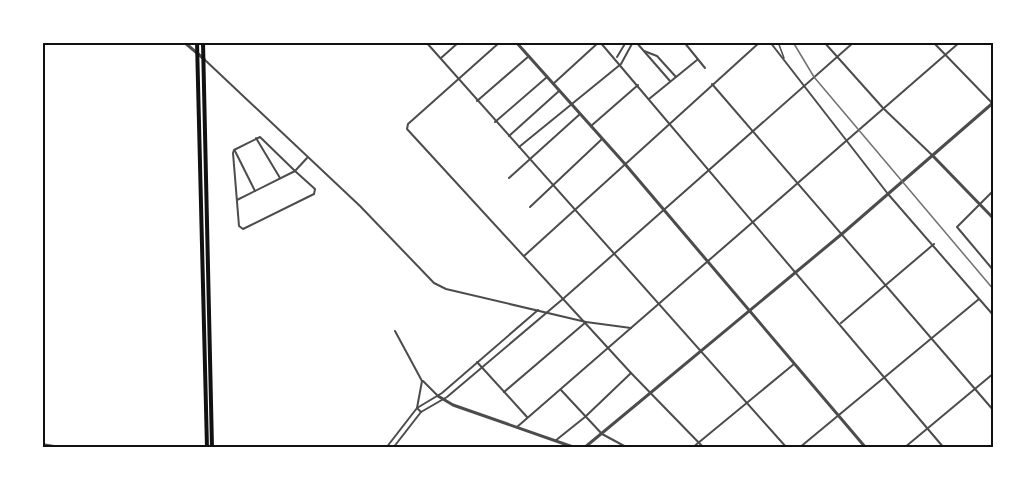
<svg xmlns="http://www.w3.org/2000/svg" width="1036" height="490" viewBox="0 0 1036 490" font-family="Mulish,sans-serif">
<rect width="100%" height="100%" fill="#fff"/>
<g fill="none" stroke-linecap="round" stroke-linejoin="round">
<path stroke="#4c4c4c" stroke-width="1.5" d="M 778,42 L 784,58"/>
<g stroke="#4c4c4c" stroke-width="2">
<path d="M 426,42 L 787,448"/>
<path d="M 500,42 L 408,124 L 407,129 L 631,373 L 704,448"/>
<path d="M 600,42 L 944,448"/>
<path d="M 636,42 L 670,81"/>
<path d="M 684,42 L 705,68"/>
<path d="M 770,42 L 888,194 L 994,316"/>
<path d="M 824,42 L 883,108 L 933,156"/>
<path d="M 933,42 L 994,105"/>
<path d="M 644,51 L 657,56 L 676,77"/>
<path d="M 617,57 L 626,42"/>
<path d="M 441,58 L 459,42"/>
<path d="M 205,60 L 360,206 L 434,283 L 446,289 L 586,322 L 631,328"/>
<path d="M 553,84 L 599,42"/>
<path d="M 712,84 L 994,411"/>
<path d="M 649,99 L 697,60"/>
<path d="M 477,101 L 529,56"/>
<path d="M 495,122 L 547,77"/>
<path d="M 591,126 L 638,85"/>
<path d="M 509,136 L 559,91"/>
<path d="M 256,138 L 280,178"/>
<path d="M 519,147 L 621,64 L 633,42"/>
<path d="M 235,151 L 255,191"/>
<path d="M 509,178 L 580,114"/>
<path d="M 994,190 L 957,227 L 994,271"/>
<path d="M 237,200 L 295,171 L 315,189 L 314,194 L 243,229 L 239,226 L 233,153 L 234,150 L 260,137 L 295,171 L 307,158"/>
<path d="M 530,207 L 602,139"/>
<path d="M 524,256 L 760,42"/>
<path d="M 841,323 L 934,244"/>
<path d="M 395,331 L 422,381 L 417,408 L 421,412"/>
<path d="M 477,362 L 527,417"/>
<path d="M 423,381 L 438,396"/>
<path d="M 561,390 L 602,434 L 628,448"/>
<path d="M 504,392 L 586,322"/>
<path d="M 517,427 L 960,42"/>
<path d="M 555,441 L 585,417 L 631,373"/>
<path d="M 42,444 L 66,448"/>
<path d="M 386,448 L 417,408 L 442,393 L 538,310"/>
<path d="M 393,448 L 421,412 L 447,397 L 564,298 L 854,42"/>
<path d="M 692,448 L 794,364"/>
<path d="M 799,448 L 979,299"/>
<path d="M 904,448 L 994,373"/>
</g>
<g stroke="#4c4c4c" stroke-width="3">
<path d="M 184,42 L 204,59"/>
<path d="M 516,42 L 625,164 L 866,448"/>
<path d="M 933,156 L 994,219"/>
<path d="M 438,396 L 453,405 L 576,448"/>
<path d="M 584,448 L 843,233 L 994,102"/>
</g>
<g stroke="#111" stroke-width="4">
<path d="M 197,42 L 207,448"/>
<path d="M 203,42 L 212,448"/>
</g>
<path stroke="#707070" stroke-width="1.5" d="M 793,42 L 814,77 L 994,290"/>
</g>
<rect width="1036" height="490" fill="none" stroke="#ffffff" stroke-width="87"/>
<rect x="44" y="44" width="948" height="402" fill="none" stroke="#111" stroke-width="2"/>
</svg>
